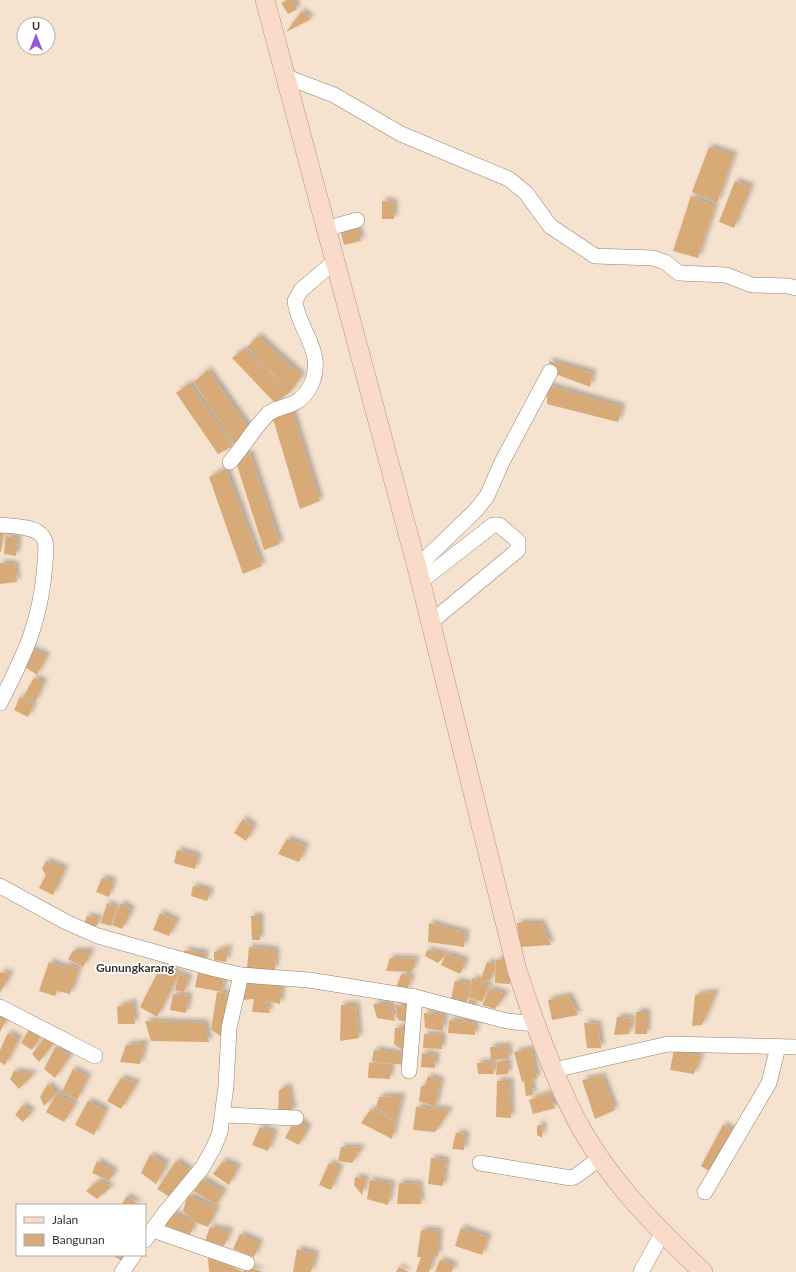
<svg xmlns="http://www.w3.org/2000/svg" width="796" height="1272" viewBox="0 0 796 1272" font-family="Lato,sans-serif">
<defs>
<filter id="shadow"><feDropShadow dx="3.5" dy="-3.5" stdDeviation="2" flood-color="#0004"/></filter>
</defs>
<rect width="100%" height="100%" fill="#f6e3cf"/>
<g fill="#d8aa78" filter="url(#shadow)">
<path d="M 287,0 L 294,0 L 297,9 L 288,14 L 281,3 Z"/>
<path d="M 302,11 L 311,19 L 286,32 Z"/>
<path d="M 709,147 L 734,155 L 717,203 L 692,192 Z"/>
<path d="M 735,181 L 751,187 L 734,228 L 719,222 Z"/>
<path d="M 691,196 L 715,206 L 698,258 L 673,251 Z"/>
<path d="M 382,201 L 394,202 L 394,219 L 382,219 Z"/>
<path d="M 357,225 L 361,241 L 344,245 L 340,229 Z"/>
<path d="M 258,336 L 302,376 L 290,392 L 275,403 L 232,358 L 244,349 L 286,387 L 247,347 Z"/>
<path d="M 549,361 L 593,373 L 590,387 L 550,372 Z"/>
<path d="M 208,370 L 253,434 L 234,443 L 194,382 Z"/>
<path d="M 190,383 L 233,446 L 218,454 L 176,393 Z"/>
<path d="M 547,385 L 622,407 L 618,422 L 547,404 Z"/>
<path d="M 292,411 L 320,501 L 300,509 L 273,419 Z"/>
<path d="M 250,453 L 280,544 L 264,550 L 234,456 Z"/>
<path d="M 226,469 L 262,566 L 243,574 L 209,477 Z"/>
<path d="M 0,531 L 4,532 L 1,552 L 0,552 Z"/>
<path d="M 6,536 L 18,538 L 16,556 L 4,554 Z"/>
<path d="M 0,563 L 15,564 L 17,582 L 0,584 Z"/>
<path d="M 31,649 L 47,656 L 37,675 L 22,665 Z"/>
<path d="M 34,678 L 44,682 L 35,702 L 23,697 Z"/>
<path d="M 20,697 L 34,705 L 28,717 L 14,710 Z"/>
<path d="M 243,819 L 254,827 L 246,841 L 234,833 Z"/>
<path d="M 287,839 L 306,846 L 299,862 L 278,854 Z"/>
<path d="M 177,850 L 198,856 L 195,869 L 174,863 Z"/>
<path d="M 46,861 L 65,869 L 53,895 L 39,888 L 46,875 L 42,869 Z"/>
<path d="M 102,878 L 113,881 L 109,897 L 96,892 Z"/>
<path d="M 193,886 L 211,891 L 207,901 L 191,896 Z"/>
<path d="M 107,903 L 117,908 L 111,926 L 101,923 Z"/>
<path d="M 121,903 L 132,910 L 122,929 L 112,925 Z"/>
<path d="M 160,913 L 177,921 L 169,936 L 153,930 Z"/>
<path d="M 87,916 L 100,919 L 96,927 L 84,924 Z"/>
<path d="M 251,916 L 260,916 L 260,940 L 252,940 Z"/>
<path d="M 429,923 L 466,933 L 464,947 L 428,942 Z"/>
<path d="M 517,923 L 541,923 L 551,945 L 520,947 Z"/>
<path d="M 229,947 L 226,962 L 214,960 L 214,952 Z"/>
<path d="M 249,947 L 276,950 L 275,970 L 247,968 Z"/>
<path d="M 184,950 L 205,953 L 203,966 L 185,955 Z"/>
<path d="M 427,950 L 446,954 L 438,963 L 425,956 Z"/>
<path d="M 73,951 L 92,951 L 83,967 L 68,959 Z"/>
<path d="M 446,954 L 466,961 L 460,974 L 441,965 Z"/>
<path d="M 390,958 L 416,959 L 412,972 L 386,971 Z"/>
<path d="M 496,960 L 512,960 L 510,984 L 495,983 Z"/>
<path d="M 49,962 L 66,968 L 67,964 L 79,969 L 70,994 L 57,991 L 55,996 L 39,991 Z"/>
<path d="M 487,962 L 496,965 L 490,981 L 480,982 Z"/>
<path d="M 161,966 L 189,978 L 184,992 L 175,990 L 179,974 L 157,1017 L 140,1007 Z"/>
<path d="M 0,972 L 11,974 L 0,993 Z"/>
<path d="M 198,973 L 224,977 L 222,992 L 195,987 Z"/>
<path d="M 402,973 L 412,977 L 406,991 L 396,987 Z"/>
<path d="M 472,978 L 489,985 L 482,1002 L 470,997 Z"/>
<path d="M 242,981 L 282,985 L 280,1004 L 267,1001 L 270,1013 L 252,1012 L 254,999 L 240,1000 Z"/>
<path d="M 455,981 L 471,984 L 466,1004 L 451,999 Z"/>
<path d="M 490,989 L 506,994 L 495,1009 L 482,1005 Z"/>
<path d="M 217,992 L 228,994 L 221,1036 L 211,1030 Z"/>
<path d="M 716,992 L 702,1025 L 692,1026 L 695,995 Z"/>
<path d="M 173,994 L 189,996 L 186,1013 L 170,1010 Z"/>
<path d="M 569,996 L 578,1015 L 552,1020 L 548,1000 Z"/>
<path d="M 475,999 L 472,1012 L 466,1011 L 469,1000 Z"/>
<path d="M 133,1002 L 135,1024 L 118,1024 L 117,1007 Z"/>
<path d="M 373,1004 L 390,1004 L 395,1021 L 377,1018 Z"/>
<path d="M 341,1005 L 356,1005 L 359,1038 L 340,1041 Z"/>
<path d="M 395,1005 L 410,1007 L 409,1023 L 398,1020 Z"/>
<path d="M 636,1012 L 647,1012 L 647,1034 L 635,1034 Z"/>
<path d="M 424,1013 L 444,1015 L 443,1031 L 425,1028 Z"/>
<path d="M 0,1016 L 8,1017 L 0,1032 Z"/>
<path d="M 617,1017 L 632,1018 L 629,1034 L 614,1035 Z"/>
<path d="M 449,1020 L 476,1023 L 475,1035 L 448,1033 Z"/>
<path d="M 145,1021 L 205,1023 L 209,1042 L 151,1041 Z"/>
<path d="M 584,1023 L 598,1024 L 601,1048 L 587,1048 Z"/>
<path d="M 31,1026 L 42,1033 L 32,1050 L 21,1043 Z"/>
<path d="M 395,1028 L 408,1028 L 404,1051 L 394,1044 Z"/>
<path d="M 8,1033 L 19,1039 L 5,1065 L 0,1062 L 0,1050 Z"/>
<path d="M 424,1034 L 442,1035 L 442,1049 L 423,1048 Z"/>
<path d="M 45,1037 L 53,1044 L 39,1062 L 32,1054 Z"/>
<path d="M 145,1043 L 140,1064 L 120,1062 L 126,1045 Z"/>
<path d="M 56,1046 L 70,1056 L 55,1078 L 44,1069 Z"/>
<path d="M 508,1046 L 509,1059 L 491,1060 L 490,1047 Z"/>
<path d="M 531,1049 L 537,1079 L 531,1080 L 533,1095 L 526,1096 L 524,1081 L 522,1082 L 514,1052 Z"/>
<path d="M 374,1050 L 405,1054 L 404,1065 L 372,1061 Z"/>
<path d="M 674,1050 L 701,1056 L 694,1074 L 670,1070 Z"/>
<path d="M 422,1053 L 436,1055 L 435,1068 L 421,1067 Z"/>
<path d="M 493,1062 L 494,1074 L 478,1074 L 477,1063 Z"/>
<path d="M 497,1062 L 508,1062 L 508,1074 L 496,1075 Z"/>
<path d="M 369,1063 L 391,1064 L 390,1079 L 368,1078 Z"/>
<path d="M 73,1069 L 88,1077 L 77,1100 L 62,1092 Z"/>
<path d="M 14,1071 L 34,1074 L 19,1089 L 10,1079 Z"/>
<path d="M 428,1076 L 441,1081 L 435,1107 L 419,1101 L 421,1086 L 425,1086 Z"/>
<path d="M 602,1076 L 615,1110 L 595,1119 L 582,1080 Z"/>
<path d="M 121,1078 L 137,1083 L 121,1109 L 107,1101 Z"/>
<path d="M 497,1081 L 510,1081 L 511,1118 L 496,1117 Z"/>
<path d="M 48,1084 L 57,1093 L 44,1106 L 40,1097 Z"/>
<path d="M 288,1086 L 293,1112 L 278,1111 L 279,1090 Z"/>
<path d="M 57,1093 L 75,1104 L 64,1122 L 46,1112 Z"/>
<path d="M 548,1093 L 555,1108 L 533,1114 L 529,1100 Z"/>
<path d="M 402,1096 L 396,1122 L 376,1108 L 379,1097 Z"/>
<path d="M 88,1101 L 106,1110 L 94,1135 L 75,1125 Z"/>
<path d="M 23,1105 L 32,1112 L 23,1122 L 15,1115 Z"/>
<path d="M 416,1107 L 450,1110 L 435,1132 L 413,1130 Z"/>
<path d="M 371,1109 L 396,1122 L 392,1139 L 361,1123 Z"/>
<path d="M 296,1118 L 308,1128 L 299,1145 L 285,1138 Z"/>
<path d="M 543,1124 L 542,1138 L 537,1135 L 537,1126 Z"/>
<path d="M 723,1125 L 735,1132 L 712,1173 L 701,1166 Z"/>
<path d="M 260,1127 L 275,1133 L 268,1151 L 252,1145 Z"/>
<path d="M 456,1133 L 466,1134 L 464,1150 L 452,1149 Z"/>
<path d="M 341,1147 L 362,1148 L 352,1163 L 338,1161 Z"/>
<path d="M 150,1155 L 167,1164 L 156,1184 L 141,1173 Z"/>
<path d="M 431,1158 L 446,1160 L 443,1186 L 428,1184 Z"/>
<path d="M 97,1161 L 115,1172 L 109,1181 L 92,1173 Z"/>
<path d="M 176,1161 L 190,1170 L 171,1198 L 157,1189 Z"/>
<path d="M 223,1161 L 238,1167 L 229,1185 L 213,1174 Z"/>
<path d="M 329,1163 L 340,1168 L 331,1190 L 319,1185 Z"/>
<path d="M 355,1177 L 366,1179 L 362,1195 L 354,1185 Z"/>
<path d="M 202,1179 L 224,1192 L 216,1205 L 194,1191 Z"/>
<path d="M 99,1180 L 111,1187 L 97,1199 L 86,1191 Z"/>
<path d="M 370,1180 L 392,1184 L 388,1205 L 367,1199 Z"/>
<path d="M 399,1183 L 419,1184 L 421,1204 L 397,1204 Z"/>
<path d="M 188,1195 L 217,1208 L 208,1227 L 195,1222 L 190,1235 L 164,1225 L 172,1213 L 195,1222 L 183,1211 Z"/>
<path d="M 127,1196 L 140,1205 L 121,1205 Z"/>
<path d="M 210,1227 L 230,1231 L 224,1246 L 205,1241 Z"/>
<path d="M 461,1228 L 488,1237 L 482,1255 L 455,1246 Z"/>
<path d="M 421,1230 L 439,1231 L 438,1256 L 434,1256 L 429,1272 L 416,1272 L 421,1257 L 417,1257 Z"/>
<path d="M 240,1234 L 260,1243 L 254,1257 L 233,1249 Z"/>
<path d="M 297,1249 L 316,1254 L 311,1272 L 293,1272 Z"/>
<path d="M 112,1255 L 130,1255 L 125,1263 Z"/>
<path d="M 208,1256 L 243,1272 L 246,1266 L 263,1272 L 209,1272 Z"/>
<path d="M 440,1260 L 454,1265 L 452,1272 L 435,1272 Z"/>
<path d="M 399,1267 L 409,1272 L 396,1272 Z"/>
</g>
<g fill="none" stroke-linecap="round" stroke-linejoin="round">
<defs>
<g id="minor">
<path d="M 284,76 L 334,95 L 401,134 L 509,179 L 526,193 L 550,226 L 595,256 L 653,258 L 665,262 L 679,273 L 726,275 L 752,285 L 789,286 L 796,288"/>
<path d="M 325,229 L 357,220"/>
<path d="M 230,462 C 243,447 254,428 268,414 C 275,408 286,407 294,403 C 310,395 317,376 315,359 C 312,338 297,322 295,301 L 301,290 L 334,262"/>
<path d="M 0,525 C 12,526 36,526 43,537 C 48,544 45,557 45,564 C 41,621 25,654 0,703"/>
<path d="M 417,567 L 476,510 L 487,496 L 502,462 L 550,372"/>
<path d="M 420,582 L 493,525 L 499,525 L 518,541 L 518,550 L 431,622"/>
<path d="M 0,886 L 66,922 L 98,936 L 215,969 L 241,975 L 309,980 L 415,997 L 507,1021 L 535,1024"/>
<path d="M 0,1007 L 95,1056"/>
<path d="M 554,1070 L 668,1044 L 796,1047"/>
<path d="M 409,1071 L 415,997"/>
<path d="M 223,1115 L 296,1118"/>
<path d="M 480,1163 L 571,1178 L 576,1176 L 600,1158"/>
<path d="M 705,1192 L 769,1083 L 778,1047"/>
<path d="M 153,1230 L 247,1263"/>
<path d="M 145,1240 L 164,1214 L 202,1168 L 214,1147 L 220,1132 L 226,1086 L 229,1028 L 241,975"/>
<path d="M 122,1272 L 134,1255"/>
<path d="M 641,1272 L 662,1234"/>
</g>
<path id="major" d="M 265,0 L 417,567 L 517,970 C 532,1016 548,1061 569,1105 C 600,1171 651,1223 703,1272"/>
</defs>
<use href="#minor" stroke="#93826f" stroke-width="16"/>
<use href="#major" stroke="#b5917c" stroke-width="20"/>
<use href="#minor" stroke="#fff" stroke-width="15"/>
<use href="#major" stroke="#fadbca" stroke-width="19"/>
</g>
<g text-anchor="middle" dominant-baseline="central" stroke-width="3.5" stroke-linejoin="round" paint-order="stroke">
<g font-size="12" font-weight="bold" fill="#3a332b" stroke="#fff">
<text x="135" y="967">Gunungkarang</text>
</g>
</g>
<rect x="16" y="1204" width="130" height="52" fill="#ffffff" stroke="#b0adaa"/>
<rect x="24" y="1217" width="20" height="6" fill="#fadbca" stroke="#b0adaa"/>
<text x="52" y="1224" font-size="12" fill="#3a332b">Jalan</text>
<rect x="24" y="1234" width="20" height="12" fill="#d8aa78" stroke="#b0adaa"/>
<text x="52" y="1244" font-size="12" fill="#3a332b">Bangunan</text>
<g transform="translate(36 36)"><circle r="19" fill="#ffffff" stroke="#b0adaa"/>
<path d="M0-3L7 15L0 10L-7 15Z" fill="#905ad3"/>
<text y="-6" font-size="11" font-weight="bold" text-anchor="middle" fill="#3a332b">U</text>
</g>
</svg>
